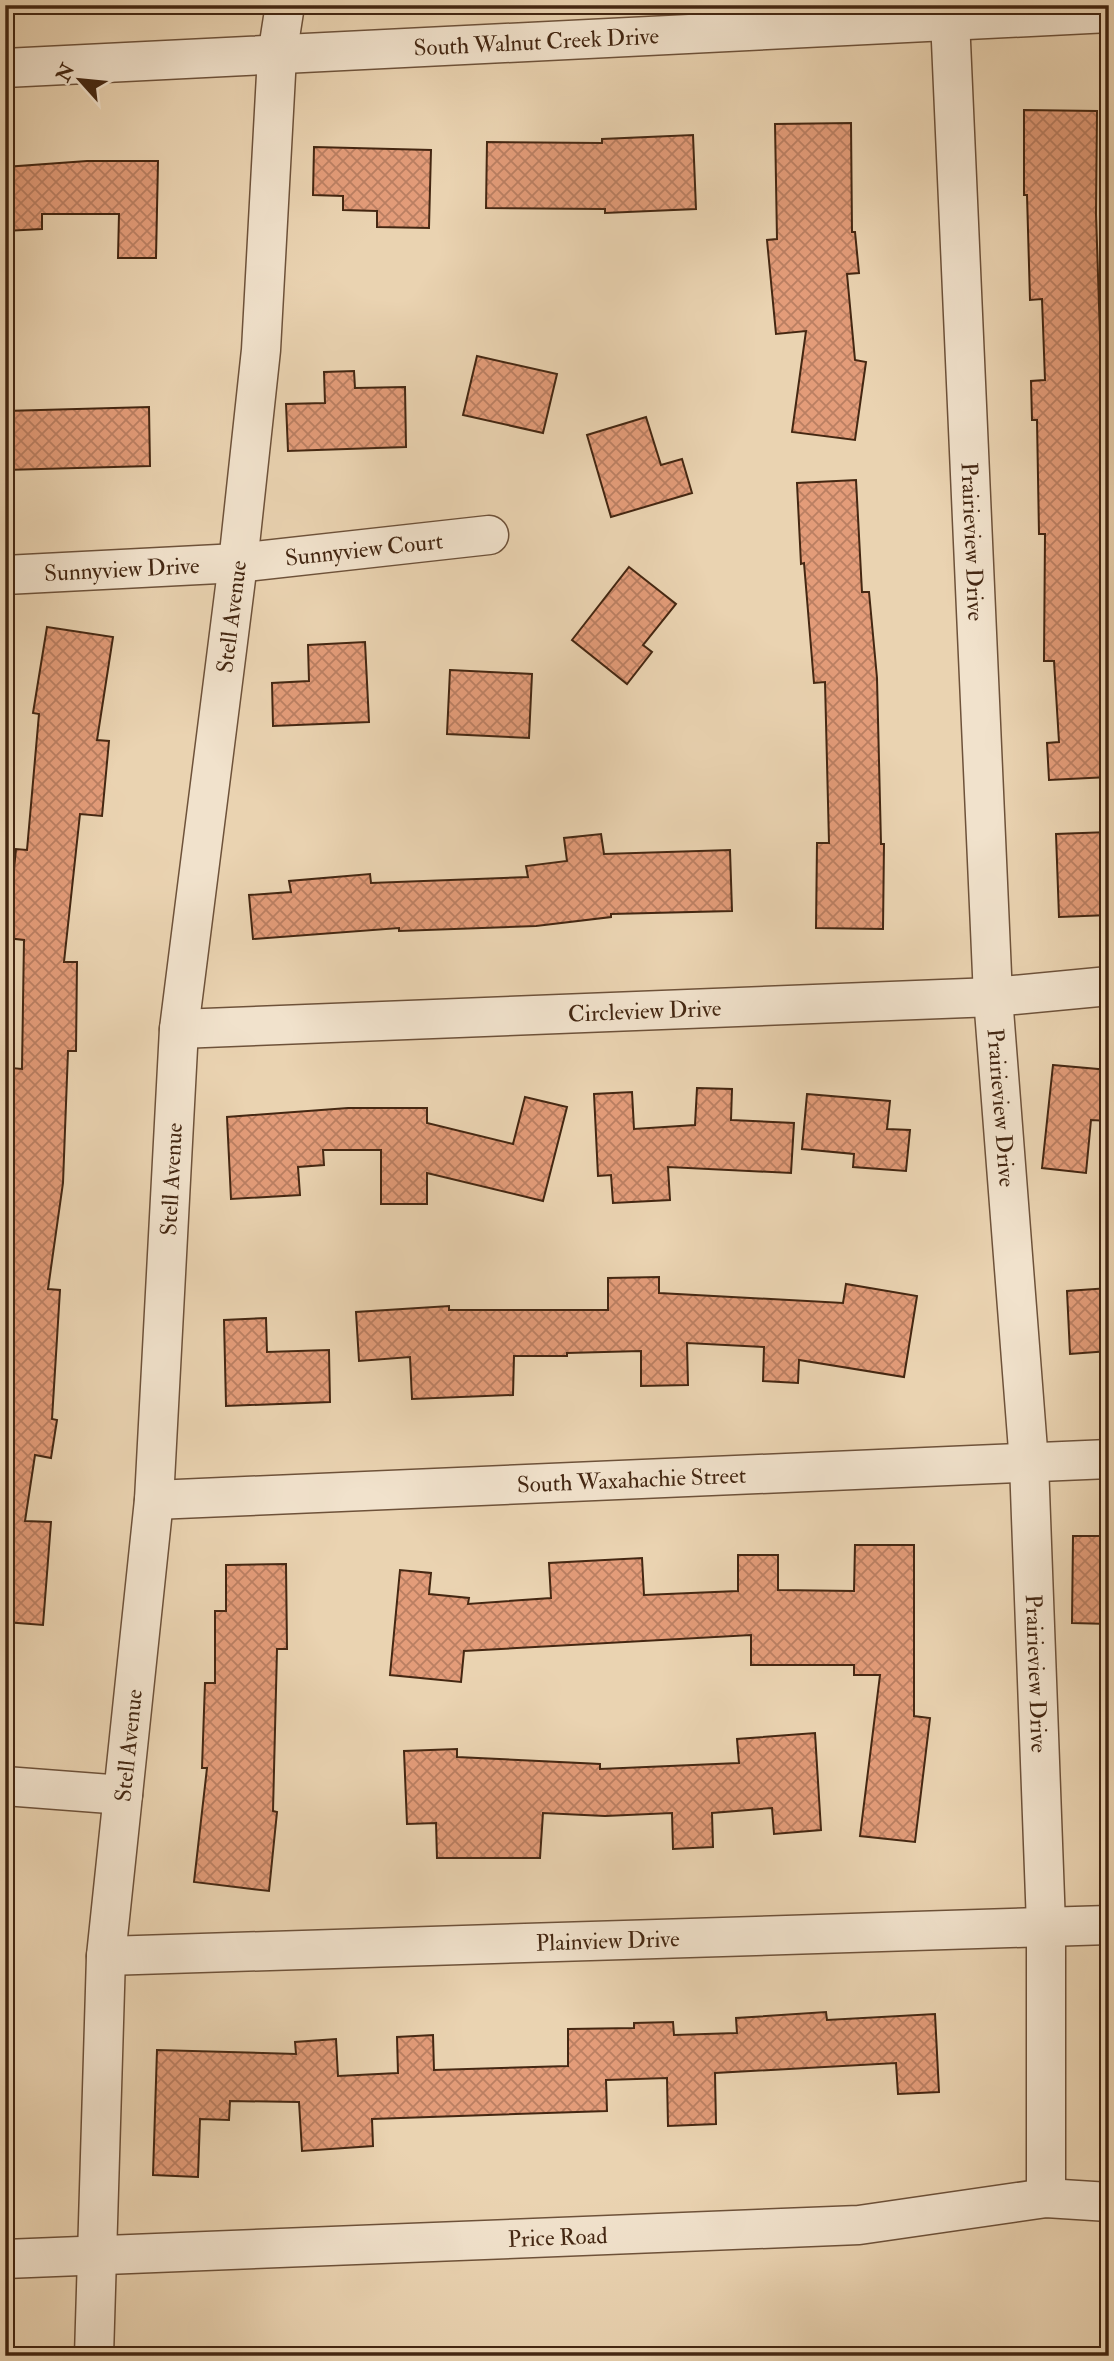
<svg xmlns="http://www.w3.org/2000/svg" width="1114" height="2361" viewBox="0 0 1114 2361" font-family="'IM FELL Double Pica',serif">
<defs>
<pattern id="building-cross-hatch" width="8" height="8" patternUnits="userSpaceOnUse" patternTransform="scale(1.75)"><rect width="8" height="8" fill="#e39c79"/><path d="M0 0l8 8M0 8l8-8" fill="none" stroke="#ba7f62"/></pattern>
</defs>
<rect width="100%" height="100%" fill="#ead3b1"/>
<filter id="stains"><feTurbulence type="fractalNoise" baseFrequency=".00286" numOctaves="4"/><feColorMatrix values="0 0 0 0 .2 0 0 0 0 .09 0 0 0 0 .02 0 0 0 .5 -.17"/></filter>
<radialGradient id="worn" r=".72"><stop offset=".6" stop-color="#630" stop-opacity="0"/><stop offset="1" stop-color="#630" stop-opacity=".3"/></radialGradient>
<g fill="url(#building-cross-hatch)" stroke="#442712" stroke-width="2">
<path d="M 1024,110 L 1097,111 L 1096,214 L 1100,335 L 1105,335 L 1109,427 L 1109,777 L 1049,780 L 1047,743 L 1059,742 L 1054,661 L 1044,661 L 1045,534 L 1039,534 L 1037,420 L 1032,420 L 1031,381 L 1045,380 L 1042,299 L 1030,300 L 1027,195 L 1024,195 Z"/>
<path d="M 851,123 L 852,232 L 855,232 L 859,273 L 847,274 L 855,360 L 866,362 L 855,440 L 792,432 L 806,331 L 776,334 L 767,240 L 777,239 L 775,124 Z"/>
<path d="M 693,135 L 696,209 L 605,213 L 605,209 L 486,208 L 487,142 L 602,143 L 602,139 Z"/>
<path d="M 314,147 L 431,150 L 429,228 L 377,227 L 377,211 L 343,210 L 343,196 L 313,195 Z"/>
<path d="M 87,161 L 158,161 L 156,258 L 118,258 L 119,214 L 42,214 L 42,229 L 5,231 L 5,167 Z"/>
<path d="M 477,356 L 557,374 L 543,433 L 463,415 Z"/>
<path d="M 354,371 L 355,388 L 405,387 L 406,447 L 288,451 L 286,404 L 325,403 L 324,372 Z"/>
<path d="M 149,407 L 150,466 L 5,470 L 5,411 Z"/>
<path d="M 646,417 L 661,465 L 682,459 L 692,493 L 611,517 L 587,435 Z"/>
<path d="M 856,480 L 862,592 L 869,592 L 877,678 L 881,844 L 884,844 L 883,929 L 816,928 L 817,843 L 829,843 L 825,682 L 814,683 L 804,563 L 801,564 L 797,483 Z"/>
<path d="M 629,567 L 676,604 L 643,645 L 652,652 L 627,684 L 572,640 Z"/>
<path d="M 47,627 L 113,637 L 97,740 L 109,741 L 102,816 L 80,814 L 64,962 L 77,962 L 76,1051 L 68,1051 L 63,1183 L 48,1289 L 60,1290 L 52,1419 L 57,1420 L 51,1458 L 35,1455 L 25,1521 L 51,1522 L 43,1625 L 5,1622 L 5,1206 L 12,1156 L 5,1155 L 5,1114 L 11,1114 L 12,1068 L 22,1069 L 24,940 L 7,938 L 16,849 L 27,850 L 39,714 L 33,713 Z"/>
<path d="M 365,642 L 369,722 L 273,726 L 272,683 L 309,681 L 308,645 Z"/>
<path d="M 450,670 L 532,674 L 529,738 L 447,734 Z"/>
<path d="M 1109,832 L 1109,915 L 1059,917 L 1056,834 Z"/>
<path d="M 601,834 L 604,854 L 730,850 L 732,911 L 611,914 L 611,917 L 536,926 L 399,931 L 399,928 L 253,939 L 249,895 L 291,892 L 289,881 L 370,874 L 371,883 L 528,877 L 526,866 L 567,861 L 564,838 Z"/>
<path d="M 1053,1065 L 1109,1070 L 1109,1121 L 1091,1120 L 1086,1173 L 1042,1168 Z"/>
<path d="M 697,1088 L 732,1089 L 731,1120 L 794,1123 L 791,1173 L 668,1167 L 670,1200 L 613,1203 L 611,1175 L 598,1176 L 594,1094 L 632,1092 L 634,1129 L 695,1125 Z"/>
<path d="M 807,1094 L 890,1101 L 887,1129 L 910,1130 L 906,1171 L 853,1167 L 854,1154 L 802,1149 Z"/>
<path d="M 525,1097 L 567,1107 L 543,1201 L 427,1173 L 427,1204 L 381,1204 L 381,1150 L 323,1150 L 324,1165 L 298,1167 L 300,1195 L 231,1199 L 227,1117 L 348,1108 L 427,1108 L 427,1123 L 513,1144 Z"/>
<path d="M 659,1277 L 659,1293 L 843,1303 L 846,1284 L 917,1296 L 904,1377 L 799,1360 L 798,1383 L 763,1381 L 764,1347 L 687,1343 L 688,1385 L 641,1386 L 641,1351 L 567,1353 L 567,1356 L 514,1356 L 513,1395 L 412,1399 L 410,1357 L 359,1361 L 356,1312 L 449,1306 L 449,1310 L 608,1310 L 608,1278 Z"/>
<path d="M 1109,1288 L 1109,1351 L 1070,1354 L 1067,1291 Z"/>
<path d="M 266,1318 L 267,1352 L 329,1350 L 330,1402 L 226,1406 L 224,1320 Z"/>
<path d="M 1073,1536 L 1109,1536 L 1109,1624 L 1072,1623 Z"/>
<path d="M 855,1545 L 914,1545 L 914,1716 L 930,1718 L 915,1842 L 860,1836 L 880,1675 L 854,1675 L 854,1665 L 751,1665 L 751,1635 L 464,1651 L 461,1682 L 390,1675 L 400,1570 L 431,1573 L 429,1594 L 469,1598 L 468,1604 L 551,1598 L 549,1563 L 642,1558 L 644,1595 L 738,1591 L 738,1555 L 778,1555 L 778,1590 L 854,1591 Z"/>
<path d="M 286,1564 L 287,1649 L 277,1649 L 273,1811 L 277,1812 L 269,1891 L 194,1882 L 207,1768 L 202,1768 L 205,1683 L 215,1683 L 215,1611 L 226,1611 L 226,1565 Z"/>
<path d="M 815,1733 L 821,1830 L 774,1834 L 772,1808 L 712,1813 L 713,1847 L 673,1849 L 672,1813 L 605,1816 L 543,1813 L 540,1858 L 437,1858 L 436,1823 L 407,1824 L 404,1751 L 457,1749 L 457,1757 L 600,1764 L 600,1769 L 739,1763 L 737,1739 Z"/>
<path d="M 826,2012 L 827,2020 L 935,2014 L 939,2092 L 898,2094 L 896,2063 L 715,2073 L 716,2124 L 668,2126 L 667,2078 L 606,2080 L 607,2111 L 372,2119 L 373,2146 L 302,2151 L 299,2102 L 230,2101 L 229,2120 L 200,2119 L 198,2177 L 153,2175 L 157,2050 L 296,2054 L 295,2042 L 336,2039 L 338,2076 L 398,2073 L 397,2037 L 433,2035 L 434,2070 L 568,2066 L 568,2029 L 634,2028 L 634,2023 L 673,2022 L 674,2035 L 737,2033 L 736,2018 Z"/>
</g>
<g fill="none" stroke-linecap="round" stroke-linejoin="round">
<defs>
<g id="minor">
<path id="s1" d="M 950,19 L 993,997 L 1029,1463 L 1046,1925 L 1046,2198"/>
<path id="s2" d="M 5,68 L 1109,13"/>
<path id="s3" d="M 5,575 L 238,563 L 489,535"/>
<path id="s4" d="M 179,1029 L 993,997 L 1109,986"/>
<path id="s5" d="M 154,1500 L 1109,1459"/>
<path d="M 5,1786 L 123,1795"/>
<path id="s6" d="M 106,1956 L 1109,1925"/>
<path id="s7" d="M 5,2259 L 859,2225 L 1046,2198 L 1109,2202"/>
<path id="s8" d="M 94,2356 L 106,1956 L 154,1500 L 179,1029 L 238,563 L 261,350 L 277,56 L 285,5"/>
</g>
</defs>
<use href="#minor" stroke="#6e523a" stroke-width="41"/>
<use href="#minor" stroke="#f1e2cc" stroke-width="38"/>
</g>
<g text-anchor="middle" dominant-baseline="central" stroke-width="5" stroke-linejoin="round" paint-order="stroke">
<g font-size="23" fill="#442712" stroke="#f1e2cc">
<text stroke="none"><textPath href="#s2" startOffset="532">South Walnut Creek Drive</textPath></text>
<text stroke="none"><textPath href="#s1" startOffset="523">Prairieview Drive</textPath></text>
<text stroke="none"><textPath href="#s3" startOffset="360">Sunnyview Court</textPath></text>
<text stroke="none"><textPath href="#s3" startOffset="117">Sunnyview Drive</textPath></text>
<text stroke="none"><textPath href="#s8" startOffset="1746">Stell Avenue</textPath></text>
<text stroke="none"><textPath href="#s4" startOffset="466">Circleview Drive</textPath></text>
<text stroke="none"><textPath href="#s1" startOffset="1090">Prairieview Drive</textPath></text>
<text stroke="none"><textPath href="#s8" startOffset="1180">Stell Avenue</textPath></text>
<text stroke="none"><textPath href="#s5" startOffset="478">South Waxahachie Street</textPath></text>
<text stroke="none"><textPath href="#s1" startOffset="1657">Prairieview Drive</textPath></text>
<text stroke="none"><textPath href="#s8" startOffset="612">Stell Avenue</textPath></text>
<text stroke="none"><textPath href="#s6" startOffset="502">Plainview Drive</textPath></text>
<text stroke="none"><textPath href="#s7" startOffset="553">Price Road</textPath></text>
</g>
</g>
<rect width="1114" height="2361" fill="none" stroke="#ead3b1" stroke-width="28"/>
<rect x="7" y="7" width="1100" height="2347" fill="none" stroke="#442712" stroke-width="3.5"/>
<rect x="14" y="14" width="1086" height="2333" fill="none" stroke="#442712" stroke-width="2"/>
<g transform="translate(80 80) rotate(297)" stroke="#f1e2cc" stroke-width="5" paint-order="stroke">
<path d="M0-5L12 26L0 18L-12 26Z" fill="#442712"/>
<text y="-10" font-size="19" font-weight="bold" text-anchor="middle" fill="#442712">N</text>
</g>
<rect width="100%" height="100%" filter="url(#stains)"/>
<rect width="100%" height="100%" fill="url(#worn)"/>
</svg>
